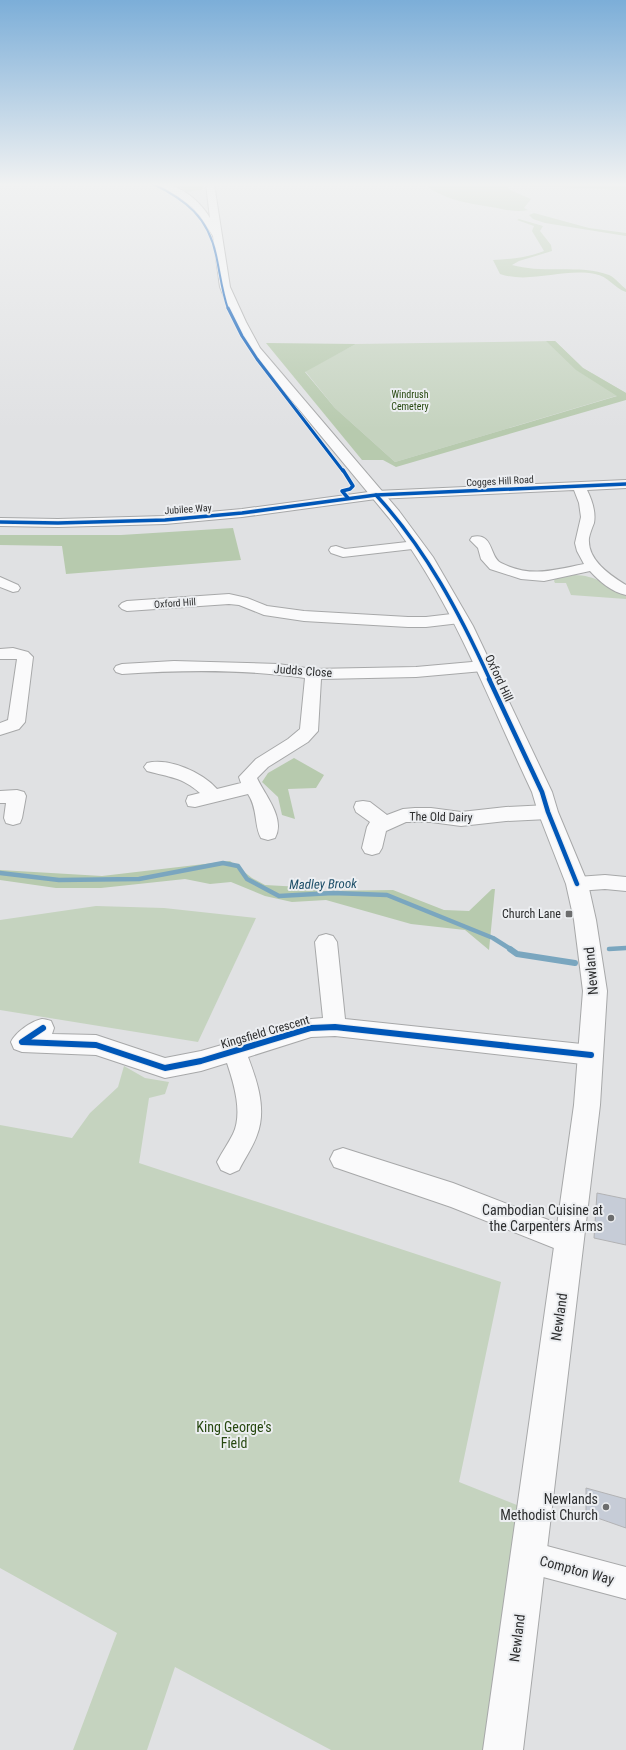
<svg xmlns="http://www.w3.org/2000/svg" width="626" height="1750" viewBox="0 0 626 1750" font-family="'Roboto Condensed',sans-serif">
<rect width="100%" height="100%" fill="#e0e1e3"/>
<g fill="#c5d3bf">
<path d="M 555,341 L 583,368 L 626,393 L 395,462 L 335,408 L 305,371 L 356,344 Z"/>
<path d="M 574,575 C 596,575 608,586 626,596 L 626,599 L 571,595 L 566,583 L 555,583 L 554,581 L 555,579 Z"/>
<path d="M 96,906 L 164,908 L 256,918 L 198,1042 L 0,1010 L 0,920 Z"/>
<path d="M 124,1066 L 145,1078 L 169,1082 L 165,1094 L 149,1098 L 139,1163 L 501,1282 L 459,1482 L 522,1507 L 487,1750 L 331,1750 L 175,1667 L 147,1750 L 73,1750 L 117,1633 L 0,1568 L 0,1125 L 72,1138 L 90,1113 L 118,1087 Z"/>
</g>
<g fill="#b7caae">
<path d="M 175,184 L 202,184 L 203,189 L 187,192 Z"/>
<path d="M 424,184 L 626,184 L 626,190 L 508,185 L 508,189 L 531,199 L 524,208 L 528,210 C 516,213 504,209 491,207 C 467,203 444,200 424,184 Z"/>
<path d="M 534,213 L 589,228 L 626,233 L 626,236 L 545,223 L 533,219 L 529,215 Z"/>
<path d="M 519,219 L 543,226 L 540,231 L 551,245 L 552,251 L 519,261 L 512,265 C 543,274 580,264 609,275 C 616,278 620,285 626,289 L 626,292 C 614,288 608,276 595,274 C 563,268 530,284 500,274 L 493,260 C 511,259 527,258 544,251 L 532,231 L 534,226 L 517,220 Z"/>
<path d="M 546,341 L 555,341 L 583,368 L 626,393 L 626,400 L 396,467 L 383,460 L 362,460 L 266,343 L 356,344 L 305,372 L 335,408 L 395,462 L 617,396 L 576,370 Z"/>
<path d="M 233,528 L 241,560 L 66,574 L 62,546 L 0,545 L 0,535 L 121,535 Z"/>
<path d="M 294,758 L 324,775 L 316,788 L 288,789 L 295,819 L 282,815 L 278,797 L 262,782 L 268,773 Z"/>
<path d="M 230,861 L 252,878 L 265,885 L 301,887 L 323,891 L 393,890 L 444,910 L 469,911 L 492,889 L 495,889 L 489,950 L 465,930 L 411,924 L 326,900 L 292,902 L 265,896 L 231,882 L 210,884 L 185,879 L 101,888 L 56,888 L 0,880 L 0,870 L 102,876 Z"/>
</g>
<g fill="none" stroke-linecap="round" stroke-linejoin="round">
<g stroke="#7aa6bf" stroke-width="4.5">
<path d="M 0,873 L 59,880 L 139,879 L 223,863 L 238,866 L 247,879 L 279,896 L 333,893 L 387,895 L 493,938 L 512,950"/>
<path d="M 609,949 L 626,948"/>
</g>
<path stroke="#7aa6bf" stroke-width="6" d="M 510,949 L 517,954 L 575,963"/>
</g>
<g fill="#c6ccd7" stroke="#b2b2b4">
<path d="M 597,1193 L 626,1199 L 626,1245 L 594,1238 Z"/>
<path d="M 586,1488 L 626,1499 L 626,1528 L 586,1514 Z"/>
</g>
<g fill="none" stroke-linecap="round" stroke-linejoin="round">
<defs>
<g id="minor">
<path d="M 626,480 L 626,488 L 587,490 C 592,500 596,512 594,523 C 592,528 590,533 589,538 C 587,560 610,575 626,585 L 626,595 C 612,592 599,581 590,571 L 544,581 L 521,579 L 490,569 L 481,559 L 478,548 L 470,540 L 472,537 C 494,532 489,557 501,563 C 531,578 554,570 584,564 L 577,551 L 575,543 L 581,517 L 579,503 L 574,490 L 376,499 L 242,517 L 165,524 L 58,527 L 0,526 L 0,518 L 58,519 L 165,516 L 242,509 L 376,491 Z"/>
<path d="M 416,541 L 421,542 L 423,545 L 421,548 L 343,557 L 331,553 L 329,550 L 331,547 L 336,546 L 345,549 Z"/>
<path d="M 0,577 L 18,585 L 20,588 L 18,591 L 13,592 L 0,587 Z"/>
<path d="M 229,594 L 247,598 L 267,606 L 304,611 L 408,617 L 426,617 L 460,613 L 465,615 L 468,618 L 465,621 L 460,623 L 426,627 L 408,627 L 304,621 L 264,615 L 239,605 L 229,604 L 127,611 L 122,609 L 119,606 L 122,603 L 127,601 Z"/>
<path d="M 13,648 L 28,652 L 33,657 L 25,722 L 19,729 L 0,735 L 0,723 L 8,720 L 17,659 L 0,659 L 0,649 Z"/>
<path d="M 174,661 L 278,664 L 313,669 L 416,667 L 483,661 L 489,663 L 491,666 L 489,669 L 483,671 L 416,677 L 321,679 L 318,731 L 308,742 L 268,767 L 257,778 C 264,794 286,818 275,838 L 268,840 L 261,838 C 254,826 258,809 248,794 L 195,807 L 188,806 L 186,801 L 188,796 L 200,793 C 182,777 169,777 147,771 L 144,767 L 147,763 C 169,757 203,773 217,789 L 241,783 L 239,777 L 256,759 L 288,739 L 300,729 L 305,678 C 244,669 182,670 122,674 L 116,672 L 114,669 L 116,666 L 122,664 Z"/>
<path d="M 17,790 L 24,792 L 26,796 L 22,818 L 20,823 L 13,825 L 6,823 L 4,818 L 6,803 L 0,803 L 0,791 Z"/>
<path d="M 363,801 L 370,802 L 387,815 L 403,809 L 415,808 L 431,808 L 461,812 L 506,807 L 548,805 L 555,807 L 557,812 L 555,817 L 548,819 L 506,821 L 461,826 L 431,822 L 406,822 L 386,831 L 382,848 L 379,853 L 372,855 L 365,853 L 362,848 L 367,827 L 370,822 L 356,812 L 354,807 L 356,802 Z"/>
<path d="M 605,875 L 626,877 L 626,891 L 605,889 L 577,891 L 570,889 L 567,884 L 570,879 L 577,877 Z"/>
<path d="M 326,934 L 333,936 L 337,942 L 345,1019 L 591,1045 L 599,1048 L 603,1055 L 599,1062 L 591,1065 L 335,1036 L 311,1037 L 248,1057 C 257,1081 267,1109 257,1135 C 253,1147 245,1158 239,1170 L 230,1174 L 221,1170 L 217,1162 C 222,1152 228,1144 233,1134 C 243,1113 234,1084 227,1063 L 201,1071 L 165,1078 L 96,1055 L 22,1052 L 14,1049 L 11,1042 C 15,1033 31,1021 42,1019 C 45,1019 48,1020 51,1021 L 54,1028 L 52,1034 L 96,1035 L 165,1058 L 201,1051 L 311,1019 L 323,1018 L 315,942 L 319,936 Z"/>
<path d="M 343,1148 L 453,1183 L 569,1228 L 578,1232 L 582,1241 L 578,1250 L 569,1254 L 451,1207 L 334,1167 L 330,1159 L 334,1151 Z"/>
<path d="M 528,1541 L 626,1567 L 626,1599 L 528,1573 L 517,1568 L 512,1557 L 517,1546 Z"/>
</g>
<path id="major" d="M 157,184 C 178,182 200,201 210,218 L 206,184 L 214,184 L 230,287 L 246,322 L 260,348 L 399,511 L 433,557 L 473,626 L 552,792 L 558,812 L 588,884 L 596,920 L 607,991 L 600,1105 L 523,1750 L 483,1750 L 574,1105 L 583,991 L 574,920 L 566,884 L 538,812 L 532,792 C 488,699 452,600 389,518 L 251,351 L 234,322 L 220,287 L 213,236 L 200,216 L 192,207 L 176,195 Z"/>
</defs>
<use href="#minor" stroke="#a7a8a9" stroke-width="2"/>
<use href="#major" stroke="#a7a8a9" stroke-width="2"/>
<use href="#minor" fill="#fafafb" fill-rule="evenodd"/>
<use href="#major" fill="#fafafb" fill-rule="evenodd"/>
<defs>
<path id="cycleway-far4" d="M 153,184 C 186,200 208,217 216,255 C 220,273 222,292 228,309"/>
<path id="cycleway-far3" d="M 228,308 L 242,336 L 257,359 L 343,471"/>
<g id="cycleway-far2">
<path d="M 343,470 L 353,486 L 350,489 L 342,491 L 348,498"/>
<path d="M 376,495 C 426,549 460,614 490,680"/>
<path d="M 0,522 L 58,523 L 165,520 L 242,513 L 376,495 L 626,484"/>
</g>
<path id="cycleway-far1" d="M 489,679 L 542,792 L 548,812 L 577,884"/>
<path id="cycleway" d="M 43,1028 L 22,1042 L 96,1045 L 165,1068 L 201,1061 L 311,1028 L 335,1027 L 591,1055"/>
</defs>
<use href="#cycleway-far4" stroke="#eceef1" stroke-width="3"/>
<use href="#cycleway-far3" stroke="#eceef1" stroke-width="4.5"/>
<use href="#cycleway-far2" stroke="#eceef1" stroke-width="5.5"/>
<use href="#cycleway-far1" stroke="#eceef1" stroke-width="7"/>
<use href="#cycleway" stroke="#eceef1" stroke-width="8"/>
<use href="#cycleway-far4" stroke="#0057b8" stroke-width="2"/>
<use href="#cycleway-far3" stroke="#0057b8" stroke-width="3"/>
<use href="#cycleway-far2" stroke="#0057b8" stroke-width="3.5"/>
<use href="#cycleway-far1" stroke="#0057b8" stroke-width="4.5"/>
<use href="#cycleway" stroke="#0057b8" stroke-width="6"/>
</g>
<linearGradient id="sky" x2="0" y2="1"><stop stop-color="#7caed8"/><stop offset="0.43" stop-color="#f1f2f2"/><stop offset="1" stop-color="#f1f2f2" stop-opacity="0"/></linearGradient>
<rect width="626" height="429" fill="url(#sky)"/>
<g fill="#6c6d6e" stroke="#eceef1" stroke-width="1.5">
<rect x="565" y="910" width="8" height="8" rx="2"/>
<circle cx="611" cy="1218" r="4"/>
<circle cx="606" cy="1507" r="4"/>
</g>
<g text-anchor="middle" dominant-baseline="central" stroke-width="4" stroke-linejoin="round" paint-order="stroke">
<g font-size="10" fill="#274810" stroke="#eceef1">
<text x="410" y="394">Windrush<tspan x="410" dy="12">Cemetery</tspan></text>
</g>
<g font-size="10" fill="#2d2e2f" stroke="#eceef1">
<text transform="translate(500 481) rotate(-3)">Cogges Hill Road</text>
<text transform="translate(188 509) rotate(-4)">Jubilee Way</text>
<text transform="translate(175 603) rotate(-4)">Oxford Hill</text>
</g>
<g font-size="12" fill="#2d2e2f" stroke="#eceef1">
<text transform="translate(303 671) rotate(4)">Judds Close</text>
<text transform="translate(499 678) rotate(65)">Oxford Hill</text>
<text transform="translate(441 817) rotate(1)">The Old Dairy</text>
<text transform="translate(265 1032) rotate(-16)">Kingsfield Crescent</text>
</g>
<g font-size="12" fill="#2d2e2f" stroke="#eceef1" text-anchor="end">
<text x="561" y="914">Church Lane</text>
</g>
<g font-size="13" font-style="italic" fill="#1c4e68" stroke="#eceef1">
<text transform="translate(323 884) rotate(-1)">Madley Brook</text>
</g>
<g font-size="14" fill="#2d2e2f" stroke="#eceef1">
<text transform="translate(591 971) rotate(-95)">Newland</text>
<text transform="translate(559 1317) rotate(-82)">Newland</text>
<text transform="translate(577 1570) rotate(15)">Compton Way</text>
<text transform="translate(517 1638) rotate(-83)">Newland</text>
</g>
<g font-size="14" fill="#2d2e2f" stroke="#eceef1" text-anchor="end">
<text x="603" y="1210">Cambodian Cuisine at<tspan x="603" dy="16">the Carpenters Arms</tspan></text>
<text x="598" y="1499">Newlands<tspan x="598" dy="16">Methodist Church</tspan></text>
</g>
<g font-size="14" fill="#274810" stroke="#eceef1">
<text x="234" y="1427">King George's<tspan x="234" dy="16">Field</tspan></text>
</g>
</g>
</svg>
